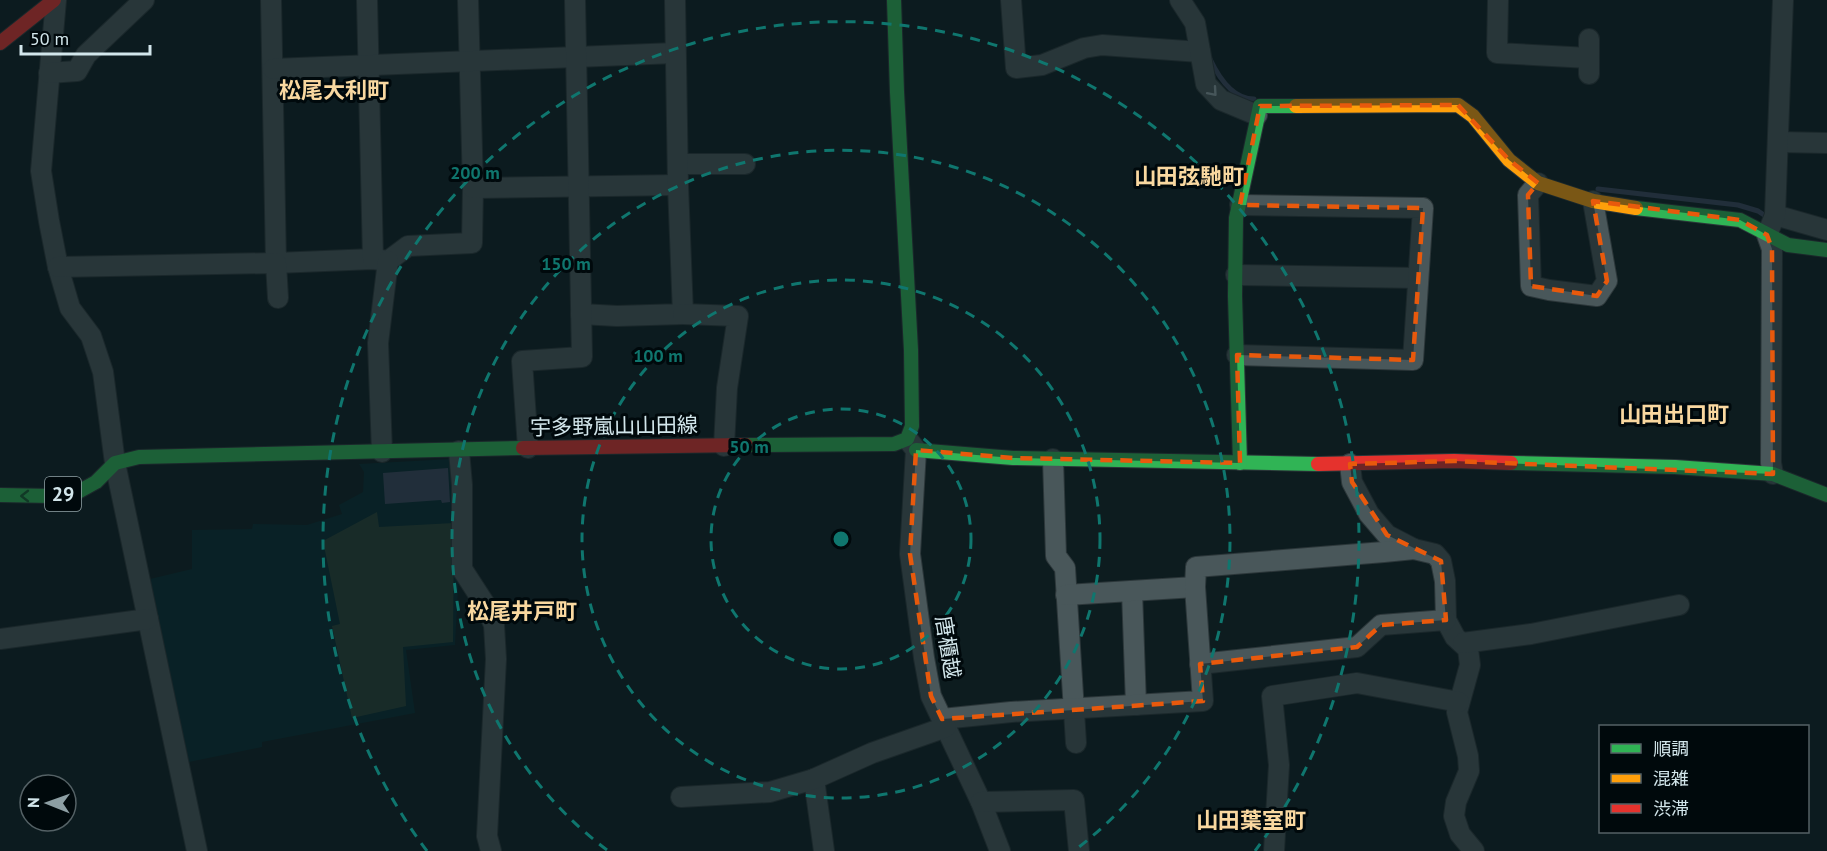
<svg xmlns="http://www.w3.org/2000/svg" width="1827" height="851" viewBox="0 0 1827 851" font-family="'PT Sans','Noto Sans JP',sans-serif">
<rect width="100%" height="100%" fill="#0d1c1f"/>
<path fill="#05292f" d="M 451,459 L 459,570 L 455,645 L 406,650 L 415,713 L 262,742 L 262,747 L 189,762 L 150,579 L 192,569 L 192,530 L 252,529 L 253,524 L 307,525 L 342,514 L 339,505 L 363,492 L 364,472 L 359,464 Z"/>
<path fill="#273f34" d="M 377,512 L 379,527 L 454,523 L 453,642 L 403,647 L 406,706 L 352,718 L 332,626 L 340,624 L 323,541 Z"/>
<path fill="#3b455b" d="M 448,468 L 450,502 L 442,503 L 441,500 L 385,504 L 383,473 Z"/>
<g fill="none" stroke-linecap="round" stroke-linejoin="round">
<g stroke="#3b455b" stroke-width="5">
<path d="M 1210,59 C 1218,76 1232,99 1254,99"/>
<path d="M 1598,189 L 1738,205 L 1758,211 L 1770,219"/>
</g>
<defs>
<g id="street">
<path d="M 56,0 L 41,171 L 49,221 L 58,267 L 70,308 L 91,336 L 103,372 L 115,463 L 197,851"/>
<path d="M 271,0 L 276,263 L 373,259 L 388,261 L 408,246 L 472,243 L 473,188 L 468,0"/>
<path d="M 367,0 L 373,259"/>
<path d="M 1011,0 L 1016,68 L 1042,65 L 1084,48 L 1102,45 L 1200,52"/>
<path d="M 1180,0 L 1195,23 L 1206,84 L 1221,100 L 1257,115"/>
<path d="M 1498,0 L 1497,53 L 1589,58"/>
<path d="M 273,69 L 675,53"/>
<path d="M 49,73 L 77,71 L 86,55 L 144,0"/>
<path d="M 1589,74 L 1589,39"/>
<path d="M 1778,142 L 1827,143"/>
<path d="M 678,164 L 745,164"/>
<path d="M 1538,183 L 1528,195 L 1531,286 L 1549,290 L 1597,296 L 1607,281 L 1593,201"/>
<path d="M 473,188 L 678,185"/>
<path d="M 1775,215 L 1827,230"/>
<path d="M 58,267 L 276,263 L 278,298"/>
<path d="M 1236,275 L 1418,278"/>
<path d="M 581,314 L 617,316 L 683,314 L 678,185 L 675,0"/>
<path d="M 683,314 L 738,316 L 727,388 L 724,446"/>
<path d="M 1237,355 L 1413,360 L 1423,208 L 1240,205"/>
<path d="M 909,441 L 916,450 L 910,554 L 924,658 L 931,696 L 981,802 L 1000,851"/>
<path d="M 528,448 L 522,361 L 582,357 L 575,0"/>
<path d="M 459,451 L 462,485 L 462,569 L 486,606 L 494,625 L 496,659 L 487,836 L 491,851"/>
<path d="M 382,452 L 378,343 L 388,261"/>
<path d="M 1053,459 L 1056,556 L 1065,568 L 1076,743"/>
<path d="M 1350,464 L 1352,482 L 1369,514 L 1387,535 L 1414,549 L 1435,554 L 1441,561 L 1445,581 L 1446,620 L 1455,637 L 1468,649 L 1470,665 L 1457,712 L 1468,756 L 1469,771 L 1456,802 L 1454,816 L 1460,834 L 1474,851"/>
<path d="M 1773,474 L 1771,463 L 1772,249 L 1767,235 L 1775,215 L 1783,0"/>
<path d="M 1132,591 L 1136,705"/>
<path d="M 1066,595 L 1195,587"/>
<path d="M 0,639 L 148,619"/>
<path d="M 1463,643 L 1531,634 L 1679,605"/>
<path d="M 1200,664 L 1357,647 L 1381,625 L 1446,620"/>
<path d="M 942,719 L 1011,712 L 1203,701 L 1195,587 L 1196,567 L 1384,552 L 1414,549"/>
<path d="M 814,779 L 824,851"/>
<path d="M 681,797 L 770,792 L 814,779 L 872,753 L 946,727"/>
<path d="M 981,802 L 1074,800 L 1079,851"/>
<path d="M 1274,851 L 1279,765 L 1272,696 L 1357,683 L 1459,702"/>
</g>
<g id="fast">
<path d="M 1636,208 L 1740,220 L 1788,245 L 1827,250"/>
<path d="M 746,445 L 894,444 L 907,439 L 912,426 L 911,350 L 897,92 L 894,0"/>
<path d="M 916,450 L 1013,458 L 1318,464"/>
<path d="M 1240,463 L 1235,296 L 1236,218 L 1260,106 L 1296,106"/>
<path d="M 1511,463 L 1675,467 L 1773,474 L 1827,495"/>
<path d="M 0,495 L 53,496 L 78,492 L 96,482 L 115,463 L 139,457 L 523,448"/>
</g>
<path id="slow" d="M 1296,106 L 1458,105 L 1473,116 L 1509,160 L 1538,183 L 1593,201 L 1636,208"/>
<g id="jam">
<path d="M 0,43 L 54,0"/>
<path d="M 523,448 L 746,445"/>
<path d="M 1318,464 L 1454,461 L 1511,463"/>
</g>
</defs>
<use href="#street" stroke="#2c373a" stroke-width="22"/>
<use href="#fast" stroke="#2c373a" stroke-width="16"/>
<use href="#slow" stroke="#2c373a" stroke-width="16"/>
<use href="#jam" stroke="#2c373a" stroke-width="16"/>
<use href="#street" stroke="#49575a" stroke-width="20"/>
<use href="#fast" stroke="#30b455" stroke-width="14"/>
<use href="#slow" stroke="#ff9f0a" stroke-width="14"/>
<use href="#jam" stroke="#e5322d" stroke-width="14"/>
</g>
<defs><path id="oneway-chevron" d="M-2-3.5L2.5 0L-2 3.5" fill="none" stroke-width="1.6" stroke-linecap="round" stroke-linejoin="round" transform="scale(1.5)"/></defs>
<use stroke="#8e9ea2" href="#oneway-chevron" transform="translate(1213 92) rotate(49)"/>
<use stroke="#185e30" href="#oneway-chevron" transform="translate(25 496) rotate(-180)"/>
<path d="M0 0H1827V851H0ZM 1458,105 L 1509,160 L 1538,183 L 1528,195 L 1531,286 L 1597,296 L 1607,281 L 1593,201 L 1740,220 L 1767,235 L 1772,249 L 1773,474 L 1454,461 L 1350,464 L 1352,482 L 1387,535 L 1441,561 L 1446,620 L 1381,625 L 1357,647 L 1200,664 L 1203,701 L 942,719 L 931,696 L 910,554 L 916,450 L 1013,458 L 1240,463 L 1237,355 L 1413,360 L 1423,208 L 1240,205 L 1260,106 Z" fill="#0d1c1f" fill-opacity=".55" fill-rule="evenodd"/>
<path fill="none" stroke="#e8590c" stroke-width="4.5" stroke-dasharray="12 8" stroke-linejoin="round" d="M 1458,105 L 1509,160 L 1538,183 L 1528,195 L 1531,286 L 1597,296 L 1607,281 L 1593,201 L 1740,220 L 1767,235 L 1772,249 L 1773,474 L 1454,461 L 1350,464 L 1352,482 L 1387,535 L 1441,561 L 1446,620 L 1381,625 L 1357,647 L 1200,664 L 1203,701 L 942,719 L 931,696 L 910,554 L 916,450 L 1013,458 L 1240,463 L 1237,355 L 1413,360 L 1423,208 L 1240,205 L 1260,106 Z"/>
<g fill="none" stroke="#0f766e" stroke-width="3" stroke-dasharray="10 8">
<circle cx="841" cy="539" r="130"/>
<circle cx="841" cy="539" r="259"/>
<path d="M607 850A389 389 0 1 1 1075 850"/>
<path d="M427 851A518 518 0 1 1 1255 851"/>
</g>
<g text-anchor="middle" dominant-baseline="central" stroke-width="6" stroke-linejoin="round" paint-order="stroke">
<rect fill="#00090c" stroke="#93a4a8" stroke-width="1.5" x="45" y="477" width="36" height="34" rx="4.5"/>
<g font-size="20" font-weight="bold" fill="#d2e6eb">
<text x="63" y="494">29</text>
</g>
<g font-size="21" fill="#d2e6eb" stroke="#00090c">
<text transform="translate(614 426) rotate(-1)">宇多野嵐山山田線</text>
<text transform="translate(948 647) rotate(81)">唐櫃越</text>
</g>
<g font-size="22" font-weight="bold" fill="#f9d8a0" stroke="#00090c">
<text x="334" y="90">松尾大利町</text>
<text x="1189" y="176">山田弦馳町</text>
<text x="1674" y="414">山田出口町</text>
<text x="522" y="611">松尾井戸町</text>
<text x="1251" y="820">山田葉室町</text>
</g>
</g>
<circle cx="841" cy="539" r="9" fill="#0f766e" stroke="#00090c" stroke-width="3"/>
<g font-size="18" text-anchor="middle" font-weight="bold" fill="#0f766e" stroke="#00090c" stroke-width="6" stroke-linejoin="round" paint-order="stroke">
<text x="475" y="179">200 m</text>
<text x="566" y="270">150 m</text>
<text x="658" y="362">100 m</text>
<text x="749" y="453">50 m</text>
</g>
<rect x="1599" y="725" width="210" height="108" fill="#00090c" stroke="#546165" stroke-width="1.5"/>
<rect x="1611" y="744" width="30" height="9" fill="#30b455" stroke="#546165" stroke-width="1.5"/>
<text x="1653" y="755" font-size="18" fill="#d2e6eb">順調</text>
<rect x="1611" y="774" width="30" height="9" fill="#ff9f0a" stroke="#546165" stroke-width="1.5"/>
<text x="1653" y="785" font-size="18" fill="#d2e6eb">混雑</text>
<rect x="1611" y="804" width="30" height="9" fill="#e5322d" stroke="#546165" stroke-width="1.5"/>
<text x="1653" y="815" font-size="18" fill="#d2e6eb">渋滞</text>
<g transform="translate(48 803) rotate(271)"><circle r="28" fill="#00090c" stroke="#546165" stroke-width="1.5"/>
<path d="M0-4.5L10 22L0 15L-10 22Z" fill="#8d9fa4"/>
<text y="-9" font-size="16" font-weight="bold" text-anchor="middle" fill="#d2e6eb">N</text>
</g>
<path d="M21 45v9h129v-9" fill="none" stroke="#d2e6eb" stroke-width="3"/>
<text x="30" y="45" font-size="18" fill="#d2e6eb" stroke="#00090c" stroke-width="4.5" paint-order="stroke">50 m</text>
</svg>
